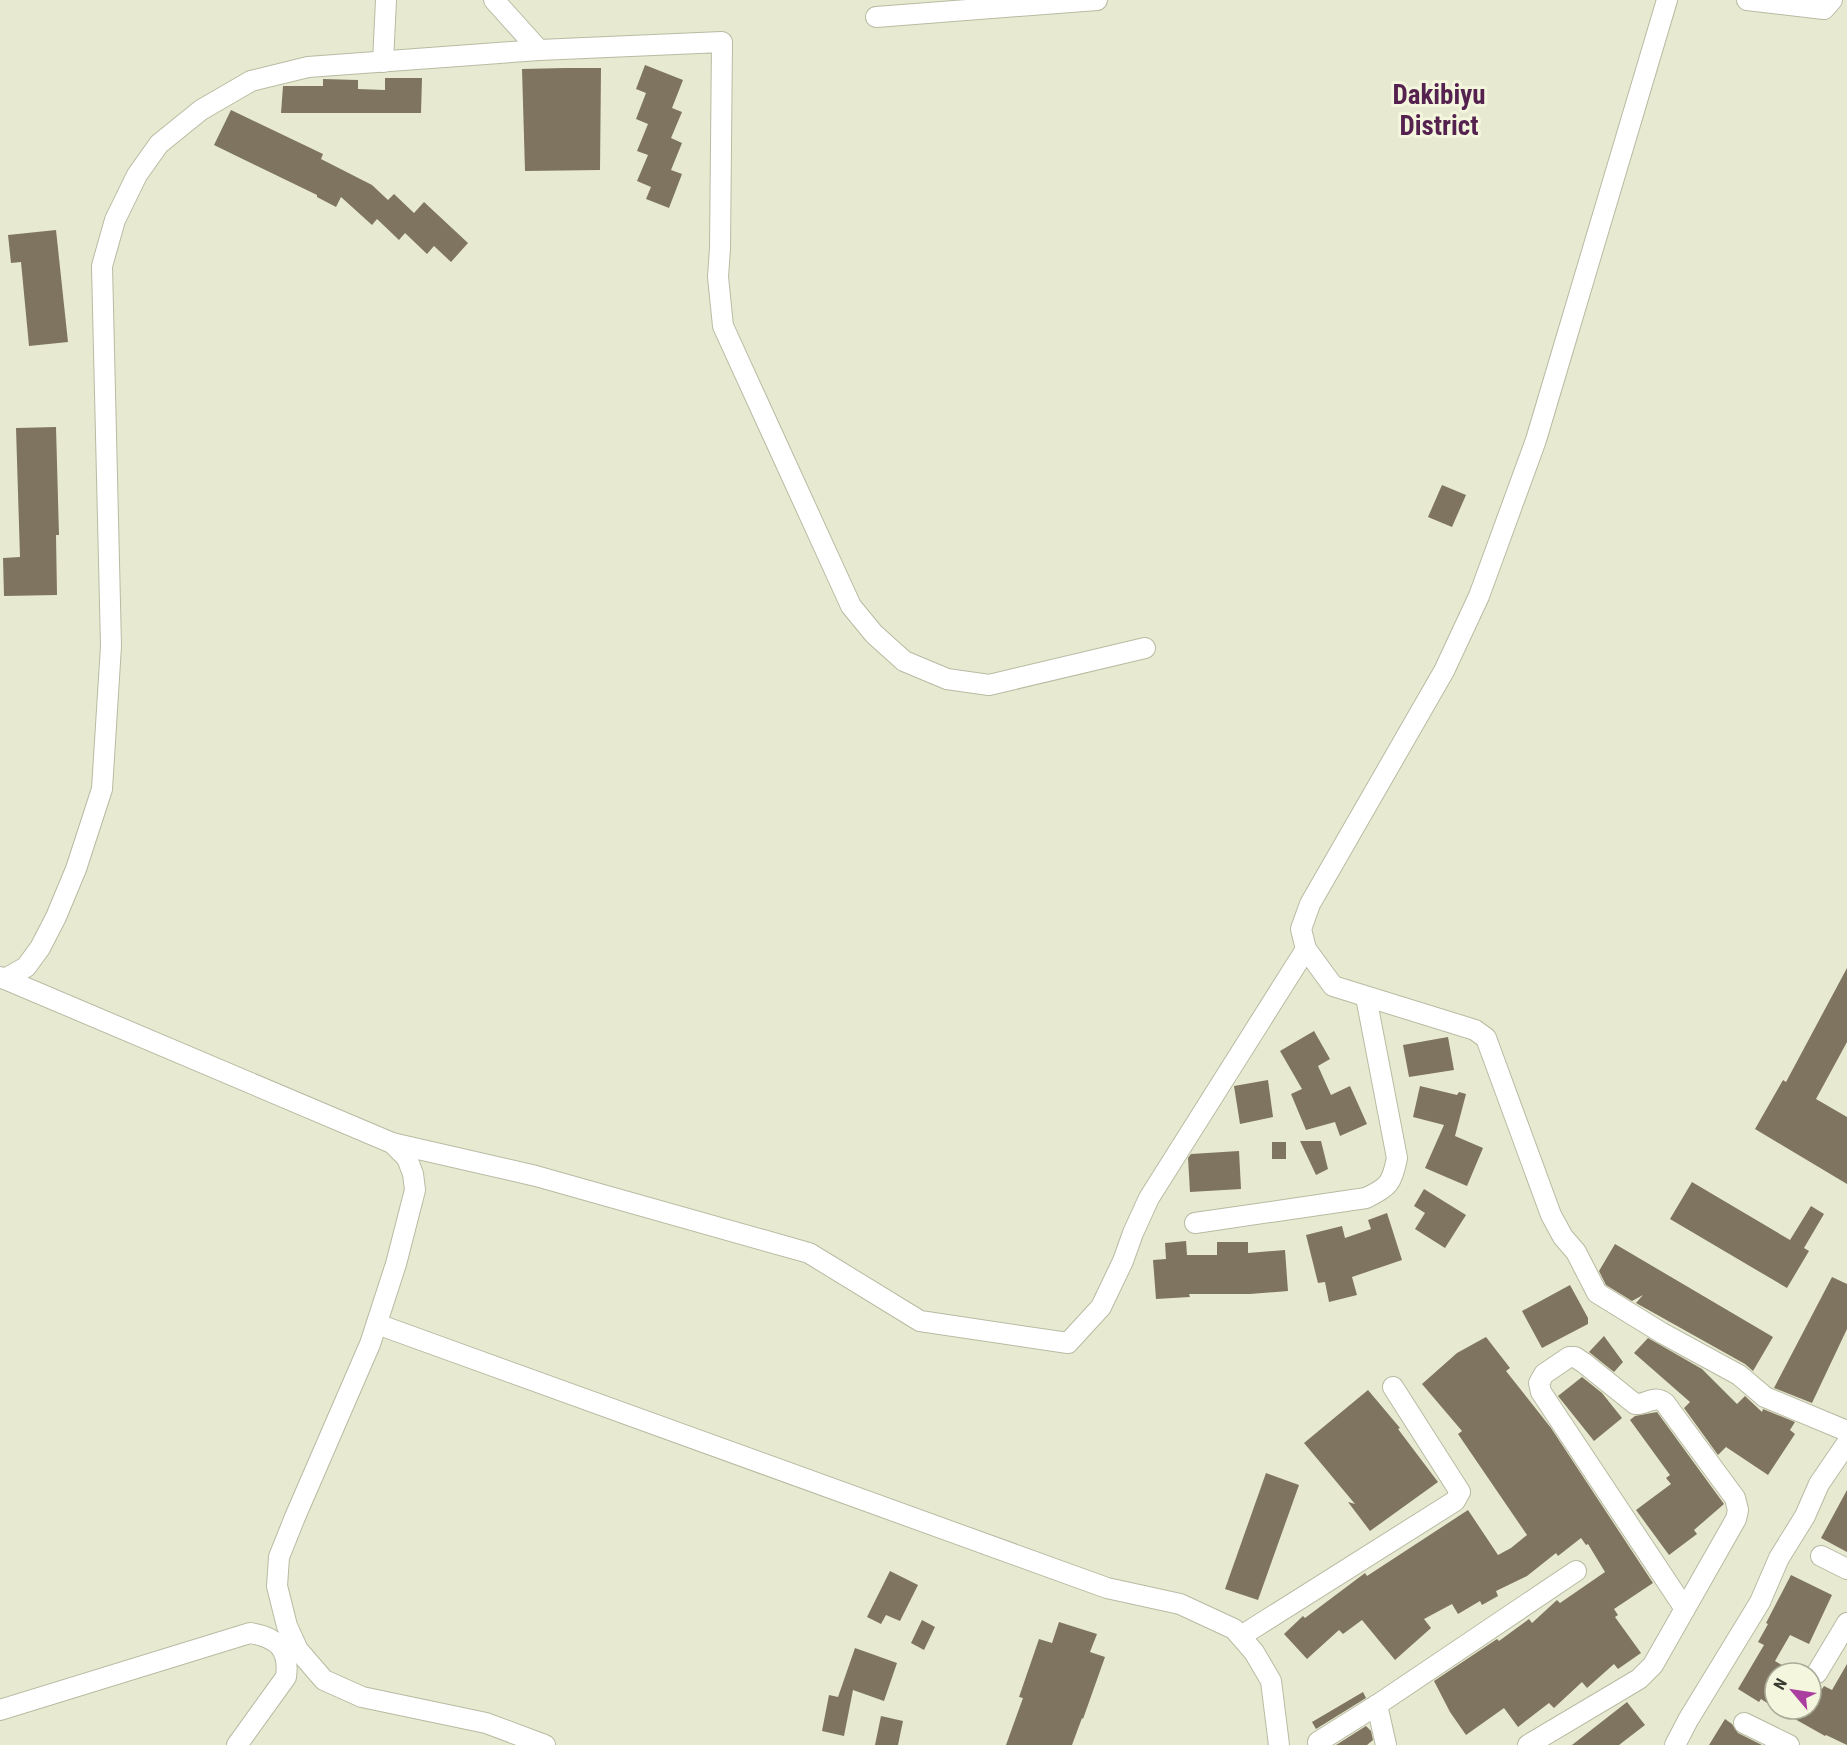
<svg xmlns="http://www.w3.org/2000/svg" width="1847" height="1745" viewBox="0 0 1847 1745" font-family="'Roboto Condensed',sans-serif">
<rect width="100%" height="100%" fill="#e7ead0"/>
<g fill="#7f745f">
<path d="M 645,65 L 683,80 L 672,108 L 682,112 L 671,138 L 682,143 L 671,170 L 682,174 L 669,208 L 646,199 L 651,187 L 637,181 L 648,155 L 637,151 L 648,124 L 636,119 L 646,93 L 636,89 Z"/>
<path d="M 565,68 L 601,68 L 600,170 L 525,171 L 522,69 Z"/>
<path d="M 385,78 L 422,78 L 421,113 L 281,113 L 283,86 L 323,86 L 323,79 L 358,80 L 358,89 L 385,90 Z"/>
<path d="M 231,110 L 323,154 L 321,159 L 372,185 L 388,200 L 394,194 L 414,213 L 424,202 L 468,243 L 451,262 L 434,246 L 427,254 L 405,233 L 399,240 L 377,219 L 372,225 L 341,197 L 336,207 L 317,197 L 317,195 L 214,145 Z"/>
<path d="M 56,230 L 68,342 L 29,346 L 21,262 L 11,263 L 8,235 Z"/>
<path d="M 56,427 L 59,535 L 56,535 L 57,595 L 4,596 L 3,558 L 20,557 L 16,428 Z"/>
<path d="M 1442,485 L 1466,495 L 1452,527 L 1428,517 Z"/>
<path d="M 1847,968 L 1847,1042 L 1816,1099 L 1847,1117 L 1847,1184 L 1755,1129 L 1783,1080 L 1786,1082 Z"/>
<path d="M 1314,1031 L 1330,1059 L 1318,1066 L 1331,1095 L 1350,1086 L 1367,1124 L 1340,1136 L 1335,1122 L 1306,1130 L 1291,1094 L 1302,1089 L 1280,1051 Z"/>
<path d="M 1448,1037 L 1454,1070 L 1409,1077 L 1403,1045 Z"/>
<path d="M 1268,1080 L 1273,1117 L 1240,1124 L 1234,1086 Z"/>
<path d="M 1420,1086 L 1457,1095 L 1459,1092 L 1466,1094 L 1455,1136 L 1483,1148 L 1467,1186 L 1425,1168 L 1444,1125 L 1413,1117 Z"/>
<path d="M 1300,1141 L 1321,1141 L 1328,1169 L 1316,1175 Z"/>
<rect x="1272" y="1142" width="14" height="17"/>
<path d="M 1239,1151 L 1241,1189 L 1190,1192 L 1188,1158 L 1191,1154 Z"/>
<path d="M 1692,1182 L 1790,1240 L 1811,1206 L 1824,1214 L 1804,1248 L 1809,1251 L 1787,1288 L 1670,1219 Z"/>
<path d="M 1424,1189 L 1466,1215 L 1445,1248 L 1415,1229 L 1425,1213 L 1414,1206 Z"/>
<path d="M 1387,1213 L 1402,1260 L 1352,1277 L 1357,1295 L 1329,1302 L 1325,1282 L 1318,1283 L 1306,1235 L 1342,1226 L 1345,1238 L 1371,1229 L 1368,1220 Z"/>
<path d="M 1186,1241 L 1187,1255 L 1217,1255 L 1217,1242 L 1248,1242 L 1248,1253 L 1285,1250 L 1288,1291 L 1250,1294 L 1189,1294 L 1190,1297 L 1156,1299 L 1153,1260 L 1166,1259 L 1165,1243 Z"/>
<path d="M 1615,1244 L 1773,1337 L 1753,1371 L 1745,1364 L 1636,1303 L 1643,1295 L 1632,1301 L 1606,1285 L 1599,1271 Z"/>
<path d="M 1832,1277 L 1847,1284 L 1847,1329 L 1812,1403 L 1774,1388 Z"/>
<path d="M 1570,1285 L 1588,1318 L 1588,1324 L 1542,1348 L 1522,1311 Z"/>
<path d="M 1604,1336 L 1623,1362 L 1614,1372 L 1589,1352 Z"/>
<path d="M 1486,1337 L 1510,1368 L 1506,1371 L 1551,1428 L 1653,1583 L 1614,1609 L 1618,1615 L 1615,1617 L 1641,1653 L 1618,1669 L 1614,1664 L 1587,1688 L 1582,1682 L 1554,1708 L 1549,1703 L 1518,1727 L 1504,1708 L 1466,1735 L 1450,1712 L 1434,1681 L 1497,1639 L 1499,1641 L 1529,1619 L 1532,1623 L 1557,1600 L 1560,1603 L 1605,1572 L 1588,1544 L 1586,1545 L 1581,1538 L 1558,1556 L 1556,1553 L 1527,1576 L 1496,1591 L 1498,1596 L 1482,1605 L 1480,1601 L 1458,1614 L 1452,1604 L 1424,1619 L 1431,1628 L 1395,1660 L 1362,1620 L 1343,1634 L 1339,1630 L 1307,1659 L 1284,1634 L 1303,1616 L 1305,1618 L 1365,1573 L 1367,1576 L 1468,1510 L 1498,1555 L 1511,1548 L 1527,1535 L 1458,1434 L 1462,1431 L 1422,1384 L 1457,1353 Z"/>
<path d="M 1648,1338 L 1702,1369 L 1737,1404 L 1745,1396 L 1762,1412 L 1763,1409 L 1795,1422 L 1790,1430 L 1795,1434 L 1768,1475 L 1726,1447 L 1718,1455 L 1684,1408 L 1690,1402 L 1634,1353 Z"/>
<path d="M 1582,1377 L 1602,1393 L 1622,1418 L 1594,1441 L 1558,1396 Z"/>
<path d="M 1368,1390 L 1400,1428 L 1398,1429 L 1438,1482 L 1370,1531 L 1348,1502 L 1355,1504 L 1304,1443 Z"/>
<path d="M 1657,1412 L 1724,1504 L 1694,1530 L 1697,1534 L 1669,1555 L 1636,1510 L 1671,1484 L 1666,1478 L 1670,1475 L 1630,1420 L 1635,1416 Z"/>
<path d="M 1266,1473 L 1299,1485 L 1258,1600 L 1225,1589 Z"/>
<path d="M 1847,1490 L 1847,1552 L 1821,1538 Z"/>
<path d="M 890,1571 L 918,1585 L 900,1621 L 886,1615 L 881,1624 L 867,1617 Z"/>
<path d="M 1791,1575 L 1832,1595 L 1809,1644 L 1790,1635 L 1775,1661 L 1795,1673 L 1775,1673 L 1775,1708 L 1761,1699 L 1759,1702 L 1738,1689 L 1764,1645 L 1758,1642 L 1768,1624 L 1766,1623 Z"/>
<path d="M 922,1620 L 935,1627 L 924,1650 L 911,1643 Z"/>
<path d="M 1059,1622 L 1097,1634 L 1090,1652 L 1105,1657 L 1083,1719 L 1082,1718 L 1072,1745 L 1006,1745 L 1023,1698 L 1019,1697 L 1039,1639 L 1052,1643 Z"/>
<path d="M 855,1648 L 897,1663 L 884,1701 L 853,1690 L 844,1736 L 822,1731 L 829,1695 L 838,1697 Z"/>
<path d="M 1847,1664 L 1847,1745 L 1826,1735 L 1825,1736 L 1777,1709 L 1811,1709 L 1811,1683 L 1822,1689 L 1824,1686 L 1832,1690 Z"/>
<path d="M 1363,1692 L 1366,1698 L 1316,1729 L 1312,1722 Z"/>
<path d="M 1627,1702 L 1645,1725 L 1619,1745 L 1572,1745 Z"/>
<path d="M 881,1716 L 903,1721 L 898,1745 L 875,1745 Z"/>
<path d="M 1725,1719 L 1732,1724 L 1738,1733 L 1762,1745 L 1709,1745 Z"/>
<path d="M 1366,1726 L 1371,1731 L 1373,1740 L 1367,1745 L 1336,1745 Z"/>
</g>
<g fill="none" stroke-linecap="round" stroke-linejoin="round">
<defs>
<g id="minor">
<path d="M 494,0 L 539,50"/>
<path d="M 1667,0 L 1536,440 L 1479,596 L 1444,671 L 1310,904 L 1301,929 L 1306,949 L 1333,986 L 1475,1030 L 1486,1038 L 1551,1215 L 1563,1237 L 1576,1252 L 1597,1293 L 1662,1333 L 1739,1375 L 1765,1397 L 1847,1431"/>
<path d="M 1747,0 L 1824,9 L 1832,0"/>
<path d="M 876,17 L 1097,0"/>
<path d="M 383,62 L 386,0"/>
<path d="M 0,977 L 5,979 L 26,967 L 40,948 L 56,917 L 76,869 L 102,789 L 111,646 L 102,266 L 115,220 L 137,175 L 159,144 L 201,110 L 251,81 L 308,67 L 539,50 L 722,42 L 720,248 L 718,277 L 723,326 L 851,606 L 874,634 L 904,661 L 947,679 L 989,685 L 1145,648"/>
<path d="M 5,979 L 392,1143 L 407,1158 L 413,1174 L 415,1190 L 396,1264 L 370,1344 L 295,1517 L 279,1557 L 277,1586 L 287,1626 L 298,1650 L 324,1680 L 362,1697 L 486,1723 L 545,1745"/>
<path d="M 392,1143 L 536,1176 L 809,1253 L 920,1321 L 1068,1343 L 1101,1307 L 1123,1261 L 1133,1233 L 1149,1198 L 1306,949"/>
<path d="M 1195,1223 L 1366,1198 C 1389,1187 1392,1183 1397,1158 L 1366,997"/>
<path d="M 377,1324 L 1107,1588 L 1180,1604 L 1234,1629 L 1254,1652 L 1271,1681 L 1279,1745"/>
<path d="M 1821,1556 L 1847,1569"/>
<path d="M 1241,1636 L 1455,1501 L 1460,1492 L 1393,1387"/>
<path d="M 1817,1673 L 1847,1623"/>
<path d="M 1377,1705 L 1386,1745"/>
<path d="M 0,1710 L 250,1633 C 276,1637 290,1648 286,1677 L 237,1745"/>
<path d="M 1744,1723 L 1789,1745"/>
<path d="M 1318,1742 L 1377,1705 L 1576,1571"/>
<path d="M 1528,1745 L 1639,1679 L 1653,1665 L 1736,1519 L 1738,1510 L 1735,1498 L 1665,1403 C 1654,1394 1647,1405 1635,1404 L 1584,1363 L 1575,1357 L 1569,1357 L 1544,1374 L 1539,1383 L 1541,1392 L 1685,1609"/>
<path d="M 1675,1745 L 1688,1720 L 1760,1602 L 1779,1558 L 1805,1516 L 1819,1484 L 1847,1443"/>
</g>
</defs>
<use href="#minor" stroke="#b8bba2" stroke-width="22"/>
<use href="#minor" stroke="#fff" stroke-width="20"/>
</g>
<g text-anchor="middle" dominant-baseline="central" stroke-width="6" stroke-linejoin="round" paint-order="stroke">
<g font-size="27" font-weight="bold" fill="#552250" stroke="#f4f7dd">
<text x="1439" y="95">Dakibiyu<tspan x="1439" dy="31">District</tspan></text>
</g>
</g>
<g transform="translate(1793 1691) rotate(299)"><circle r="28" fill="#f4f7dd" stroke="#aaac98" stroke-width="1.5"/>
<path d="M0-4.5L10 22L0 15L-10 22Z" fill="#aa3f9f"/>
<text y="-9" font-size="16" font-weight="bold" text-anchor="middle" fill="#3a3b31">N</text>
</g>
</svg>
